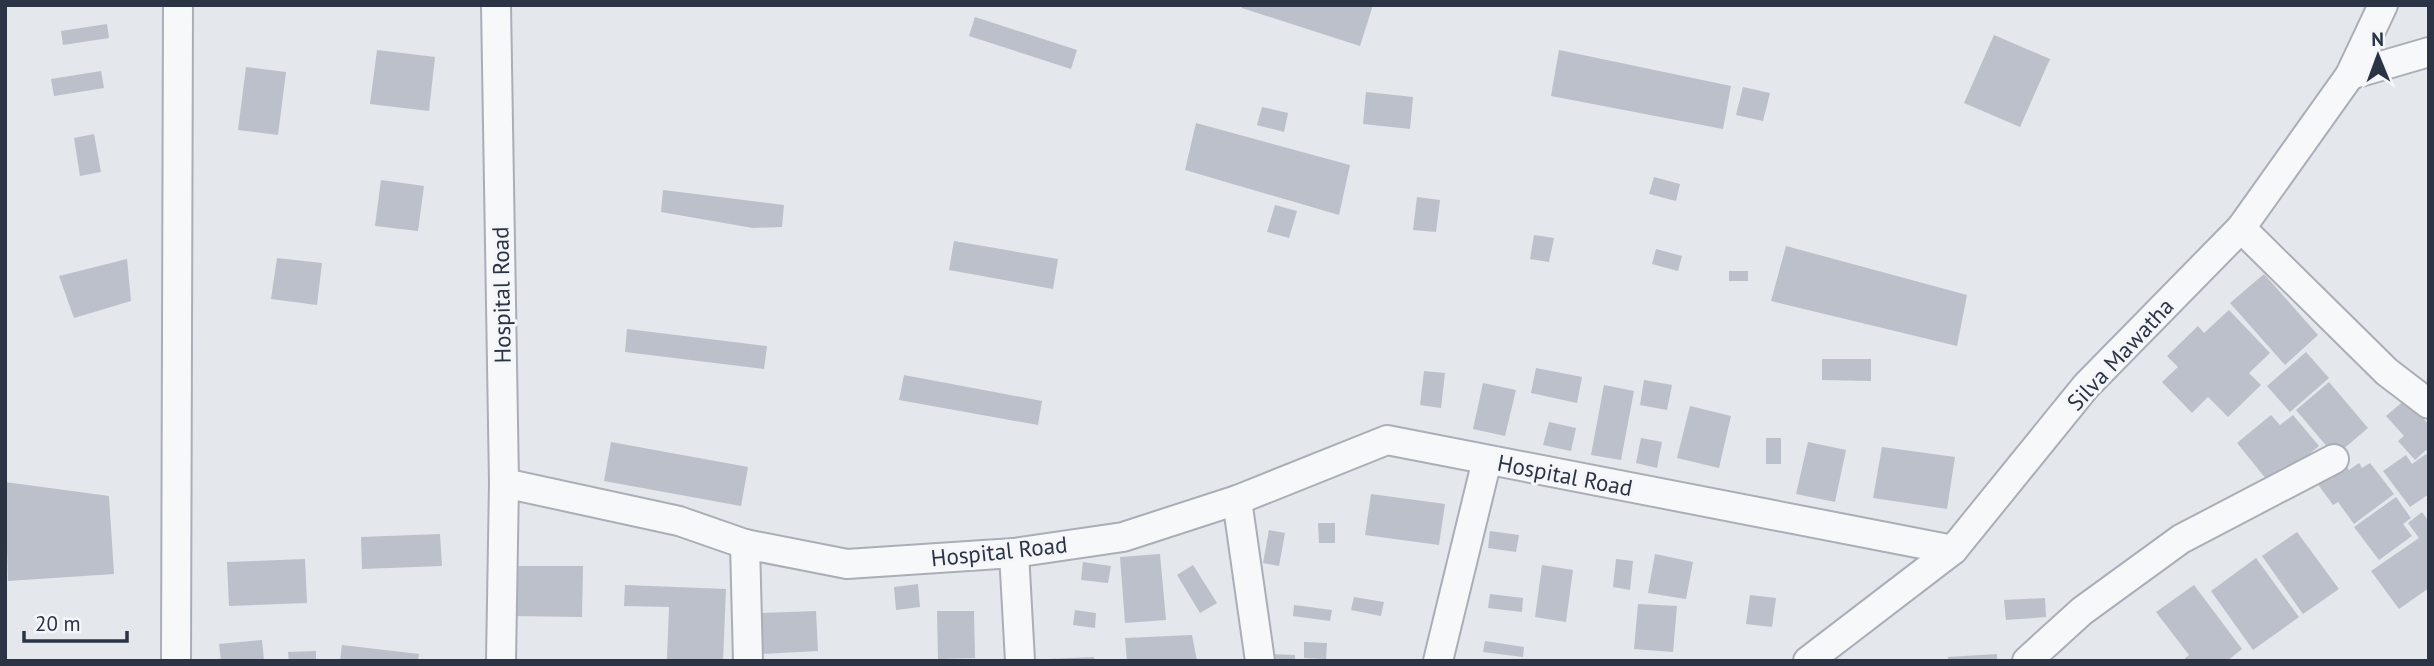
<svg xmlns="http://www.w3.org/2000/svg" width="2434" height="666" viewBox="0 0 2434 666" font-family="'PT Sans',sans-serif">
<rect width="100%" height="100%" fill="#e4e7ec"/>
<g fill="#bbc0ca">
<path d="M 1242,5 L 1373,5 L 1360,46 L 1242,8 Z"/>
<path d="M 975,17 L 1077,50 L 1071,69 L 969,36 Z"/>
<path d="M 107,24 L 109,38 L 63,45 L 61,31 Z"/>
<path d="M 1994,35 L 2050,59 L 2020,127 L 1964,103 Z"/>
<path d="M 377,50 L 435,57 L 429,111 L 370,104 Z"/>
<path d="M 1559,50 L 1731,86 L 1723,129 L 1551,96 Z"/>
<path d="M 246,67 L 286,72 L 278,135 L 238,130 Z"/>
<path d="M 101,71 L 104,88 L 54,96 L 51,79 Z"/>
<path d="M 1743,87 L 1770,93 L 1763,121 L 1736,115 Z"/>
<path d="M 1366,92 L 1413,97 L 1410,129 L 1363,124 Z"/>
<path d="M 1262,107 L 1288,113 L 1284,132 L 1257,125 Z"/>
<path d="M 1196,123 L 1350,165 L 1339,215 L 1185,170 Z"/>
<path d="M 94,134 L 101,172 L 80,176 L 74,138 Z"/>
<path d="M 1654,177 L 1680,184 L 1676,201 L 1649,194 Z"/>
<path d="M 381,180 L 424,186 L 418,231 L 375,226 Z"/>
<path d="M 663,190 L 784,205 L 782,227 L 753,228 L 661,212 Z"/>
<path d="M 1417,197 L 1440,200 L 1436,232 L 1413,230 Z"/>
<path d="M 1275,205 L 1297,211 L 1289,238 L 1267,232 Z"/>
<path d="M 1534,235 L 1554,238 L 1549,262 L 1530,259 Z"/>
<path d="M 954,241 L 1058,259 L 1053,289 L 949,270 Z"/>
<path d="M 1786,246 L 1967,295 L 1957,346 L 1771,301 Z"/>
<path d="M 1656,249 L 1682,256 L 1678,271 L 1652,264 Z"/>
<path d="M 277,258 L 322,263 L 317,305 L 271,299 Z"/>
<path d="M 127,259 L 131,301 L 74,318 L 59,276 Z"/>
<rect x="1729" y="271" width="19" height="10"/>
<path d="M 2264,274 L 2318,335 L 2285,365 L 2230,303 Z"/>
<path d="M 2229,310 L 2270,353 L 2249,373 L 2261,385 L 2228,417 L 2208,397 L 2192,413 L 2162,382 L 2178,367 L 2167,356 L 2198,326 L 2204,333 Z"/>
<path d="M 627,329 L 767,346 L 764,369 L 625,352 Z"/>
<path d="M 2306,352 L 2329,378 L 2290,412 L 2267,386 Z"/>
<path d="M 1822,359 L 1871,359 L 1871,381 L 1822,380 Z"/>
<path d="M 1536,368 L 1582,377 L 1577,403 L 1531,393 Z"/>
<path d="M 1424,371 L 1445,373 L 1441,408 L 1420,405 Z"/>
<path d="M 904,375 L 1042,401 L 1038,425 L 899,400 Z"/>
<path d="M 1644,380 L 1672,385 L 1667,410 L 1640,405 Z"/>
<path d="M 2329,382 L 2368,428 L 2335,456 L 2296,410 Z"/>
<path d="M 1483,383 L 1516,390 L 1505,436 L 1473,429 Z"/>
<path d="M 1604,385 L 1634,391 L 1621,460 L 1591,455 Z"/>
<path d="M 2406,399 L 2429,425 L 2429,453 L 2426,450 L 2415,460 L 2398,441 L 2404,436 L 2386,416 Z"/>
<path d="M 1690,406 L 1731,416 L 1719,468 L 1677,458 Z"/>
<path d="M 2271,415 L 2280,425 L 2293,415 L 2319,446 L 2271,485 L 2237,443 Z"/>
<path d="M 1549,422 L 1576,428 L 1571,451 L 1543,445 Z"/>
<path d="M 1641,438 L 1662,442 L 1657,468 L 1636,463 Z"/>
<rect x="1766" y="438" width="15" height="26"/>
<path d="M 611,442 L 748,467 L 741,506 L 604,481 Z"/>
<path d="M 1808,442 L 1846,450 L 1835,502 L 1796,494 Z"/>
<path d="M 1882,447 L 1955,457 L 1947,509 L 1873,498 Z"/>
<path d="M 2426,454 L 2429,458 L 2429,494 L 2410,507 L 2383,471 L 2406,455 L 2412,464 Z"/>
<path d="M 2359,463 L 2362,468 L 2370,463 L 2394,494 L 2354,524 L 2338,502 L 2333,505 L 2317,483 L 2328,475 L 2331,479 L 2347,467 L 2349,470 Z"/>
<path d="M 5,482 L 109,496 L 114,574 L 8,581 Z"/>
<path d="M 1371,494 L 1445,504 L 1439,545 L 1365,535 Z"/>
<path d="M 2396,497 L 2411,518 L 2403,524 L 2412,536 L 2379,560 L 2354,527 Z"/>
<path d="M 2422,512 L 2429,522 L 2429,588 L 2399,609 L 2371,571 L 2419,538 L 2408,523 Z"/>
<path d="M 1318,523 L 1335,523 L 1335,543 L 1319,543 Z"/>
<path d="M 1269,530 L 1285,533 L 1279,566 L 1263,563 Z"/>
<path d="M 1490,531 L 1519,535 L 1516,552 L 1488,548 Z"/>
<path d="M 2297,532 L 2339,589 L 2303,614 L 2262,556 Z"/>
<path d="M 440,534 L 442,566 L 362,569 L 361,537 Z"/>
<path d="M 1160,554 L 1166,620 L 1125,623 L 1120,557 Z"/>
<path d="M 1655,554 L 1693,562 L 1686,599 L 1648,593 Z"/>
<path d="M 2256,558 L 2299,617 L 2253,650 L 2211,591 Z"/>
<path d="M 305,559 L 307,603 L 229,606 L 227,562 Z"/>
<path d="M 1616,559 L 1633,561 L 1630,590 L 1613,587 Z"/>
<path d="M 1083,562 L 1111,566 L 1108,583 L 1081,580 Z"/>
<path d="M 1193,565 L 1217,603 L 1200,613 L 1177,575 Z"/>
<path d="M 1542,565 L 1573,570 L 1566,622 L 1535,617 Z"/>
<path d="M 511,566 L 583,566 L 582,617 L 511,616 Z"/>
<path d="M 918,584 L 920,607 L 896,610 L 894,587 Z"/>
<path d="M 625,585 L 726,589 L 723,661 L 667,659 L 669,607 L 624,606 Z"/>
<path d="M 2194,585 L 2242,649 L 2227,661 L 2182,661 L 2189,655 L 2156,612 Z"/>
<path d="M 1490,594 L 1523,598 L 1522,612 L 1488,608 Z"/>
<path d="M 1750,595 L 1776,598 L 1772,627 L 1746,624 Z"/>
<path d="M 1354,597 L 1384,602 L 1381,616 L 1351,610 Z"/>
<path d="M 2045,598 L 2046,617 L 2006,620 L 2004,600 Z"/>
<path d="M 1638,604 L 1677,606 L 1673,652 L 1634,649 Z"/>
<path d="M 1294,605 L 1332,610 L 1330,621 L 1293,616 Z"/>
<path d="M 1075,610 L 1096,613 L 1095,628 L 1073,625 Z"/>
<path d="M 816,611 L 818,651 L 761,654 L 759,613 Z"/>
<path d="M 937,611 L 974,611 L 975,658 L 938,659 Z"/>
<path d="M 1192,635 L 1197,661 L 1127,661 L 1125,638 Z"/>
<path d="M 262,640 L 264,661 L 221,661 L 219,644 Z"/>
<path d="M 1485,641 L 1524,647 L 1523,657 L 1483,652 Z"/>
<path d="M 1304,642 L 1327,643 L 1326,659 L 1304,658 Z"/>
<path d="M 342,645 L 419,654 L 418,661 L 340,661 Z"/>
<path d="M 316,651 L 316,661 L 289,661 L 288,652 Z"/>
<path d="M 1268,654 L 1295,655 L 1295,661 L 1268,661 Z"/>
<path d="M 1997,654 L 1997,661 L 1948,661 L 1948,657 Z"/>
<path d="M 1094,657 L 1094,661 L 1048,661 L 1048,659 Z"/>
</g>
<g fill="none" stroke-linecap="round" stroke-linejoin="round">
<defs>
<g id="minor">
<path d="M 496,5 L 504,483 L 679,521 L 745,544 L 847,564 L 1014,553 L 1123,537 L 1237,500 L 1387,440 L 1953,550"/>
<path d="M 2350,75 L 2429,52"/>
<path d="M 2241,228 L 2387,372 L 2429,404"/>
<path d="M 1237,500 L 1260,661"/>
<path d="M 745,544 L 748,661"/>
<path d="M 1014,553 L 1020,661"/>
<path d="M 176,661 L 178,5"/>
<path d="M 501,661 L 504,483"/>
<path d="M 1438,661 L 1487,460"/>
<path d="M 1808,661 L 1953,550 L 2086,386 L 2241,228 L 2350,75 L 2383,5"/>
<path d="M 2027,661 L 2082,611 L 2181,539 L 2334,459"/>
</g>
</defs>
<use href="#minor" stroke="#a9aeb7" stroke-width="32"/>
<use href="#minor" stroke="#f7f8fa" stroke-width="28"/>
</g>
<g text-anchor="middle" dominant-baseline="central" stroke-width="6" stroke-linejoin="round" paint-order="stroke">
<g font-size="23" fill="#2b3445" stroke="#f4f6f9">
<text transform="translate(501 295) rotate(-91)">Hospital Road</text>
<text transform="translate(2120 354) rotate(-47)">Silva Mawatha</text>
<text transform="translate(1565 475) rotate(11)">Hospital Road</text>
<text transform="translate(999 551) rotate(-6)">Hospital Road</text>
</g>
</g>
<rect width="2434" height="666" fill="none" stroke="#2b3445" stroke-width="14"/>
<g transform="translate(2378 56) rotate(359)" stroke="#f4f6f9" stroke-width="5" paint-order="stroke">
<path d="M0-5L12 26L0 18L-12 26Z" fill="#2b3445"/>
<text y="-10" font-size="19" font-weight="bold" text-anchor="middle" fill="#2b3445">N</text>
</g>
<path d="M24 631v10h103v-10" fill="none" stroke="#2b3445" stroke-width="3.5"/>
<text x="35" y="631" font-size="21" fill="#2b3445" stroke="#f4f6f9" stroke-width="5" paint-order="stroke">20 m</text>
</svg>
